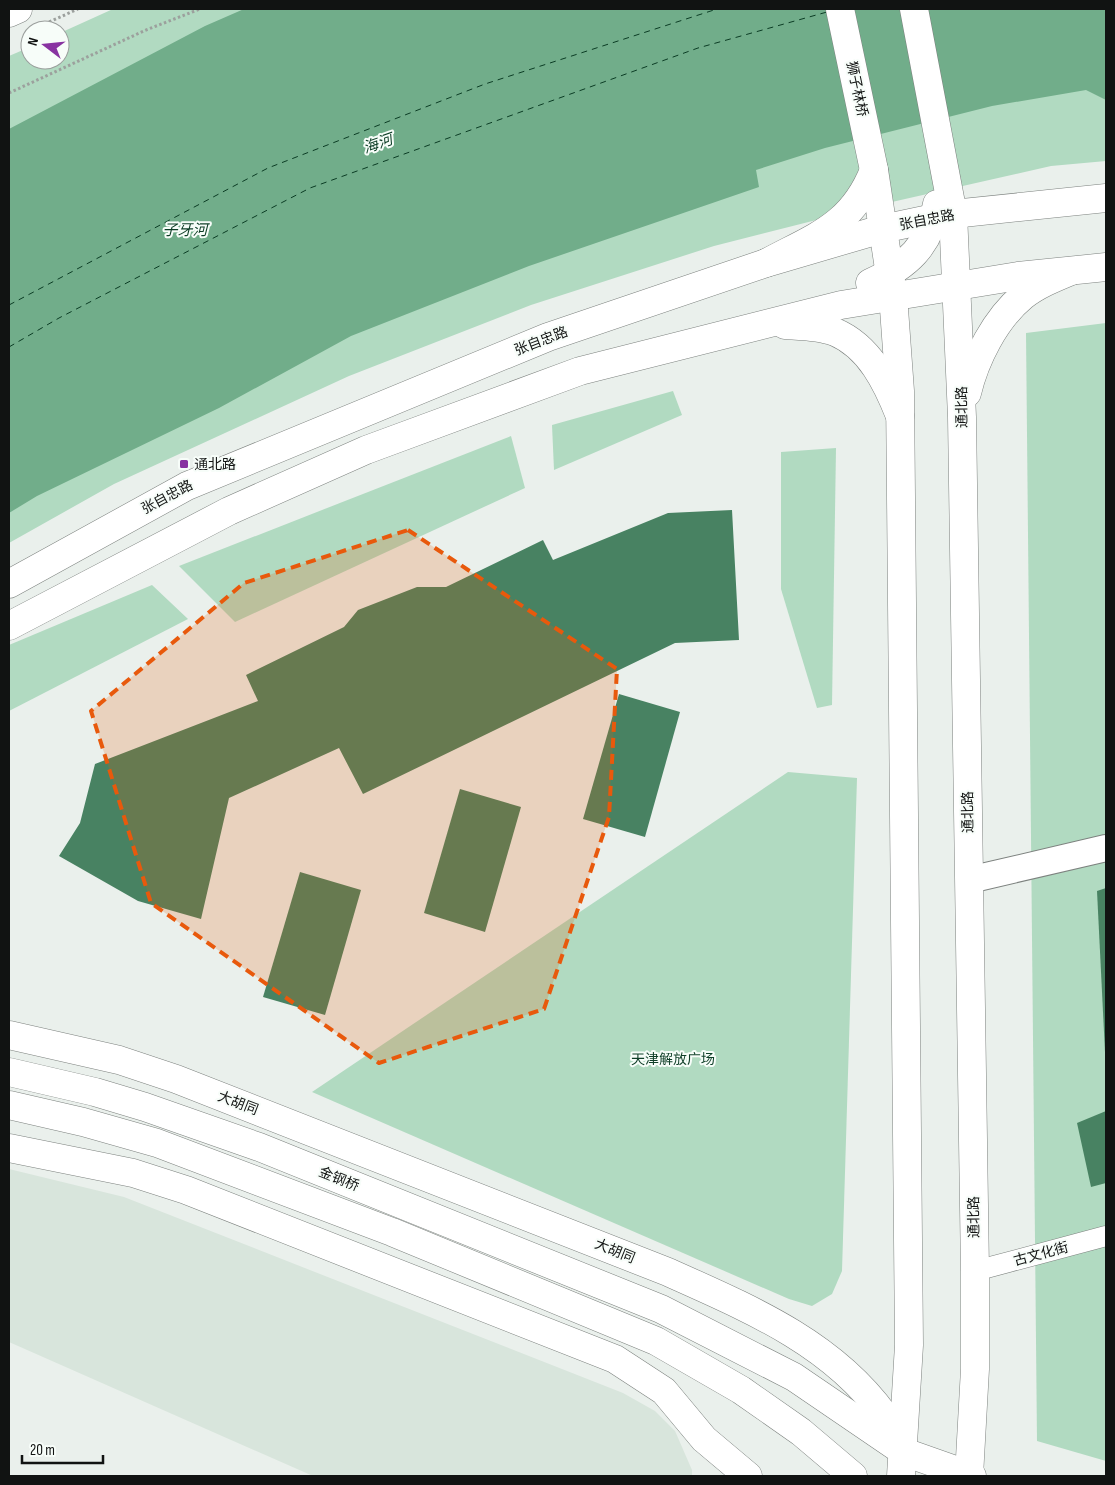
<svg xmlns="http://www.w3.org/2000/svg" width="1115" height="1485" viewBox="0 0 1115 1485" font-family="'Sofia Sans Condensed','Noto Sans SC',sans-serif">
<rect width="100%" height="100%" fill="#eaf0ec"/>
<path fill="#d8e5dc" d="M 9,1169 L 124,1197 L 623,1393 L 655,1411 L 675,1431 L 692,1470 L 692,1476 L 313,1476 L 9,1342 Z"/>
<g fill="#b1dac1">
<path d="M 113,9 L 1106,9 L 1106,161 L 1051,166 L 852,211 L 714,246 L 531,305 L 349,376 L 114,484 L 9,543 L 9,56 L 30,47 L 30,60 L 60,60 L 60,33 Z"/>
<path d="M 1106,323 L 1106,1461 L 1037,1441 L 1026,333 Z"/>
<path d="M 673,391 L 682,415 L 554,470 L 552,425 Z"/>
<path d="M 511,436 L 525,488 L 235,622 L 179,566 Z"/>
<path d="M 836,448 L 832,705 L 817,708 L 781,589 L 781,452 Z"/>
<path d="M 152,585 L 188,619 L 9,711 L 9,645 Z"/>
<path d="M 788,772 L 857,778 L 842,1271 L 832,1294 L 812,1306 L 789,1299 L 312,1092 Z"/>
</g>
<path fill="#71ad8a" d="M 244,9 L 1106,9 L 1106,100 L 1086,90 L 992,106 L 825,148 L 756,170 L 759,187 L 529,266 L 351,336 L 219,408 L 37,496 L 9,513 L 9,129 L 205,26 Z"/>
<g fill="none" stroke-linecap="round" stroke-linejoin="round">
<g stroke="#0b3c24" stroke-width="1" stroke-dasharray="6 5" stroke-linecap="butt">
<path d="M 9,305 L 268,168 L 485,84 L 717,9"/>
<path d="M 9,347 L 59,318 L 310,188 L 698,48 L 827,12"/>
</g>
</g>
<g fill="#488262">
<path d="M 732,510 L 739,640 L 675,643 L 363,794 L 339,748 L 229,798 L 201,919 L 138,901 L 59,856 L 80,823 L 95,764 L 258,701 L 246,675 L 344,627 L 358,610 L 417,587 L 446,587 L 543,540 L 553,560 L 668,513 Z"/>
<path d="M 619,694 L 680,712 L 645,837 L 583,819 Z"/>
<path d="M 460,789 L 521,807 L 485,932 L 424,913 Z"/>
<path d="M 300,872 L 361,890 L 325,1015 L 263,997 Z"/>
<path d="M 1106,888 L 1106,1052 L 1105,1052 L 1097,891 Z"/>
<path d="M 1106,1111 L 1106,1183 L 1091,1187 L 1077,1123 Z"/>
</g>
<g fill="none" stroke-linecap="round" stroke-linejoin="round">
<defs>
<path id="pedestrian" d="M 975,1271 L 1106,1236"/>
<path id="minor" d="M 969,880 L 1106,848"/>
<g id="tertiary">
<path d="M 870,283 C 907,266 930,246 937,204"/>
<path d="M 785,325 C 801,326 820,326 835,332 C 870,347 887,383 900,416"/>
<path d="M 9,584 L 187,486 L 548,337 L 766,263 L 882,229 L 953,214 L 1106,198"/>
<path d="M 9,626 L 229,511 L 366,450 L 580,371 L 841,305 L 1018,276 L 1106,267"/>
</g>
<g id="secondary">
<path d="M 9,13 L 18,9"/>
<path d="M 9,1035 L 119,1060 L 176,1079 L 668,1272 C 748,1308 831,1342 884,1415 C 892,1427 897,1440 904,1452"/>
<path d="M 9,1148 L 133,1173 L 186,1190 L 615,1359 L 664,1391 L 704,1439 L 748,1476"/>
</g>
<g id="primary">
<path d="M 840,9 L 874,170 L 893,295 L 900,391 L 909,1345 L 901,1476"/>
<path d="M 914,9 L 953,214 L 962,417 L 975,1271 L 975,1369 L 969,1476"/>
<path d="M 766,263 C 816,236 852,226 874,170"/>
<path d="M 967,393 C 975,359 995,319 1023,296 C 1037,285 1054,278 1071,271"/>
<path d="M 9,1072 L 95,1092 L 145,1107 L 259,1147 L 661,1309 L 794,1377 L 904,1452 L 972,1476"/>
<path d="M 9,1105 L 83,1122 L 157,1143 L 392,1232 L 656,1341 L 741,1390 L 801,1432 L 853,1476"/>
</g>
</defs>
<use href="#pedestrian" stroke="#7d827f" stroke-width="21"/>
<use href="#minor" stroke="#7d827f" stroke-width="28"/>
<use href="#tertiary" stroke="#7d827f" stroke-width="29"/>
<use href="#secondary" stroke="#7d827f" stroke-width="29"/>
<use href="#primary" stroke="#7d827f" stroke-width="29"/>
<g stroke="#9ca09d" stroke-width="3" stroke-dasharray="2.5 2.5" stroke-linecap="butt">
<path d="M 40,26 L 78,9"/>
<path d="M 9,93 L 146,30 L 200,9"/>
</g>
<use href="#pedestrian" stroke="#fff" stroke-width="20"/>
<use href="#minor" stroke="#fff" stroke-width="26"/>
<use href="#tertiary" stroke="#fff" stroke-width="28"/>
<use href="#secondary" stroke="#fff" stroke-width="28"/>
<use href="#primary" stroke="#fff" stroke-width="28"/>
</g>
<path fill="#e8590c" fill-opacity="0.2" stroke="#e8590c" stroke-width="4" stroke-dasharray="10 6" stroke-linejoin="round" d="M 408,530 L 617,669 L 609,817 L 544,1009 L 379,1063 L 151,903 L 91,711 L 244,583 Z"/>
<rect fill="#8833a1" stroke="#f7fdf9" stroke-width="2" x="179" y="459" width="10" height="10" rx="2.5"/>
<g text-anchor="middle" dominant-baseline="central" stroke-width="4" stroke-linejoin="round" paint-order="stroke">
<g font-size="14" fill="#111312" stroke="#f7fdf9">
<text transform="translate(857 89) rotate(78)">狮子林桥</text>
<text transform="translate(927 220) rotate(-11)">张自忠路</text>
<text transform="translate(541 341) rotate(-21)">张自忠路</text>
<text transform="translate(962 407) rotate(-91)">通北路</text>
<text transform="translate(167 497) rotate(-28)">张自忠路</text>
<text transform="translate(968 812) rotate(-91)">通北路</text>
<text transform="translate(238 1103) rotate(21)">大胡同</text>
<text transform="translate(339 1179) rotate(22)">金钢桥</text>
<text transform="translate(974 1217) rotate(-91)">通北路</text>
<text transform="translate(615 1251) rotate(22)">大胡同</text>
<text transform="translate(1041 1254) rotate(-15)">古文化街</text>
</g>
<g font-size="14" fill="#111312" stroke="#f7fdf9" text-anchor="start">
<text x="194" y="464">通北路</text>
</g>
<g font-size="14" fill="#0e3e27" stroke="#f7fdf9">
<text x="673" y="1059">天津解放广场</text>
</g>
<g font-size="15" font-style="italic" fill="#0b3c24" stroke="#f7fdf9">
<text transform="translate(378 144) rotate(-19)">海河</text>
<text x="185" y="230">子牙河</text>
</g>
</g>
<rect width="1115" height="1485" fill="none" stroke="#111312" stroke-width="20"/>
<g transform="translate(45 45) rotate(286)"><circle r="24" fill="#f7fdf9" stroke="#9b9f9d"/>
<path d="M0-4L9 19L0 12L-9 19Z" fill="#8833a1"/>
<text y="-8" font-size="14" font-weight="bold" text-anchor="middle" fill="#111312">N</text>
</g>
<path d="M22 1455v8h81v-8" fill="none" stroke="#111312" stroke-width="2.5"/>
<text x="30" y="1455" font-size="15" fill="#111312" stroke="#f7fdf9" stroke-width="4" paint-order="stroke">20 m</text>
</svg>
